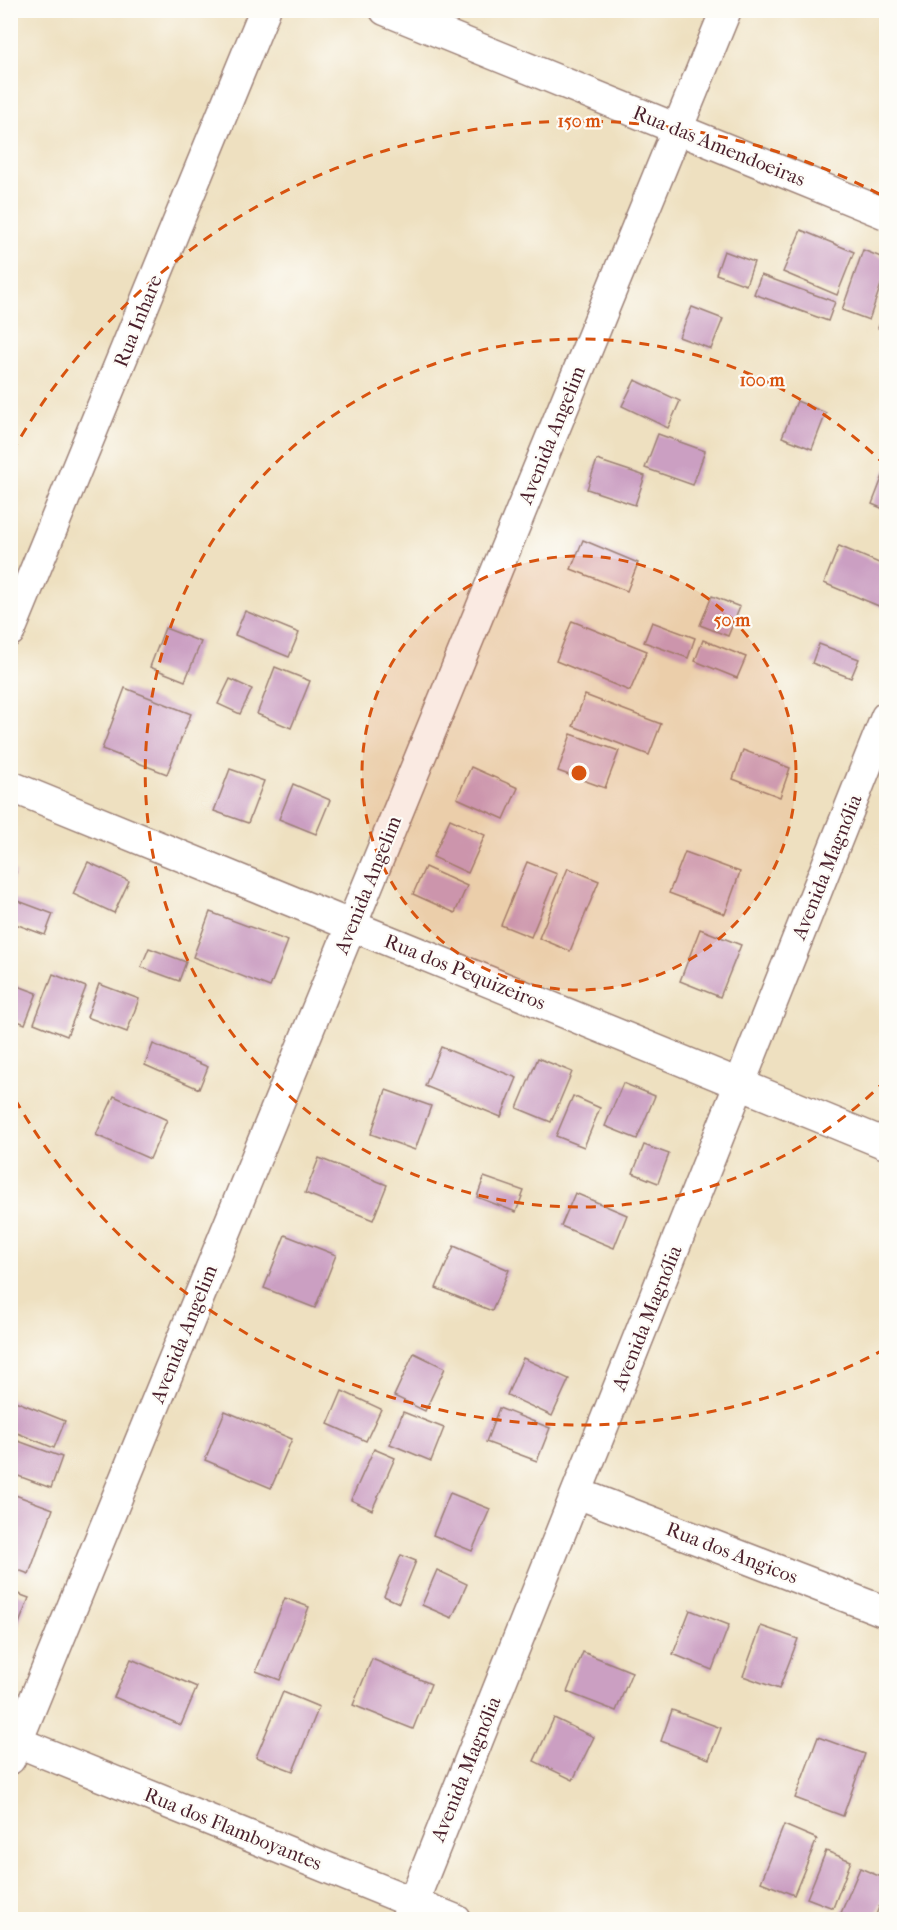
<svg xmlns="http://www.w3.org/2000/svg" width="897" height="1930" viewBox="0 0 897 1930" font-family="'IM FELL French Canon',serif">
<rect width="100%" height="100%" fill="#fdfcf7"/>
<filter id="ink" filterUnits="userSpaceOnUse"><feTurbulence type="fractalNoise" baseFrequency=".0167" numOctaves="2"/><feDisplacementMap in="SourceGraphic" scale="12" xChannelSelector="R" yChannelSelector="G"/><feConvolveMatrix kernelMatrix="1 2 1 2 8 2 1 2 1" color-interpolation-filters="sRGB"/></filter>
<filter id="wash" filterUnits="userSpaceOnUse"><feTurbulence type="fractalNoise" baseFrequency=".008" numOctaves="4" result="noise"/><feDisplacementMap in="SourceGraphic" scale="24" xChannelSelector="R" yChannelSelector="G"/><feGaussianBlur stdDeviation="1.35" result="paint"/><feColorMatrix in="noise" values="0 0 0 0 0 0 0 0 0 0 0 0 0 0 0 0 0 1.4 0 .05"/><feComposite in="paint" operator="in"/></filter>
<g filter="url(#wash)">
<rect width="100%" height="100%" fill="#eee0c0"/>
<g id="blocks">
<g fill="#cb9fc2">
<path d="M 801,230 L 854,252 L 837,295 L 783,272 Z"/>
<path d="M 863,250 L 886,259 L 886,270 L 869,320 L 842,310 Z"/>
<path d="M 724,251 L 754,262 L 746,285 L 716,274 Z"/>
<path d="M 761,275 L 835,302 L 828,321 L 754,294 Z"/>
<path d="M 692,307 L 723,319 L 711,349 L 679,337 Z"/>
<path d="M 886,307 L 886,332 L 878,328 Z"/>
<path d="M 635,380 L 680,401 L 668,428 L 622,406 Z"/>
<path d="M 797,401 L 826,413 L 812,449 L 782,437 Z"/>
<path d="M 658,434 L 705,451 L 693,485 L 645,468 Z"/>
<path d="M 597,460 L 645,476 L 635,505 L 587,489 Z"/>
<path d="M 886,468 L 886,510 L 872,504 Z"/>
<path d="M 583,540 L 638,563 L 627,591 L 571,569 Z"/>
<path d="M 839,546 L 886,566 L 886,609 L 824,583 Z"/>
<path d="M 712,596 L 740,607 L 728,636 L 700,625 Z"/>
<path d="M 245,611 L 299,633 L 289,657 L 235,635 Z"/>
<path d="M 572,621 L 647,651 L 630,691 L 556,661 Z"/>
<path d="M 652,622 L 695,638 L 688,658 L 644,642 Z"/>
<path d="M 165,628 L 201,642 L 185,681 L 150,667 Z"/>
<path d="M 703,640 L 746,657 L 737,678 L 695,661 Z"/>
<path d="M 819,644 L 859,659 L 851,678 L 812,663 Z"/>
<path d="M 275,667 L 310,681 L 291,728 L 257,714 Z"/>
<path d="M 230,679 L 252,689 L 240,714 L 218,704 Z"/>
<path d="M 125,688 L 191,714 L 167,774 L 102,749 Z"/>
<path d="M 585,695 L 661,724 L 649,755 L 573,726 Z"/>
<path d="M 571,734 L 619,751 L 605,788 L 558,771 Z"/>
<path d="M 743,750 L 790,768 L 780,797 L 733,779 Z"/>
<path d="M 471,767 L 518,788 L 504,819 L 457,798 Z"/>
<path d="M 230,769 L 264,781 L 248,823 L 214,811 Z"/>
<path d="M 293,784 L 330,800 L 316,834 L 279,819 Z"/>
<path d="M 450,819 L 485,835 L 468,873 L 433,857 Z"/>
<path d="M 685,852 L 740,872 L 725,914 L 669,893 Z"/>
<path d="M 88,862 L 129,881 L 114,913 L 73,894 Z"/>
<path d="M 527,862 L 557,874 L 531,937 L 501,925 Z"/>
<path d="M 425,867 L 467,886 L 455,913 L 413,894 Z"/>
<path d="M 568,868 L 599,881 L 570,951 L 539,938 Z"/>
<path d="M 10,870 L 16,872 L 11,884 L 10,884 Z"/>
<path d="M 13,899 L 53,914 L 45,935 L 10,922 Z"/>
<path d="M 210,912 L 288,941 L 270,987 L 193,957 Z"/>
<path d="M 700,929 L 741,945 L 720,997 L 680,981 Z"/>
<path d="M 149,948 L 186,962 L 179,981 L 141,967 Z"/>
<path d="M 53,974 L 86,987 L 67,1036 L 34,1023 Z"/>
<path d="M 10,983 L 37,993 L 25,1024 L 10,1018 Z"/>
<path d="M 99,984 L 139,999 L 127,1032 L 87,1017 Z"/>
<path d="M 153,1044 L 208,1067 L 199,1089 L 145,1065 Z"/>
<path d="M 441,1047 L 517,1078 L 501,1117 L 425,1086 Z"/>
<path d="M 538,1058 L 572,1072 L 551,1122 L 517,1108 Z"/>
<path d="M 623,1083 L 655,1096 L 637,1139 L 605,1126 Z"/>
<path d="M 386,1090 L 431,1106 L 415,1150 L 371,1134 Z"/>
<path d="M 114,1096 L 167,1120 L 150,1159 L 96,1135 Z"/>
<path d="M 573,1096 L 600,1108 L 584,1147 L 556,1136 Z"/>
<path d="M 644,1145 L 669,1154 L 658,1183 L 633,1173 Z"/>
<path d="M 319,1158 L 387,1185 L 373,1220 L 305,1193 Z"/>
<path d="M 484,1177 L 524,1191 L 516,1212 L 477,1197 Z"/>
<path d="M 575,1193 L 627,1215 L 614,1248 L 561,1226 Z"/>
<path d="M 285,1235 L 336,1255 L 315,1308 L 264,1288 Z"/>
<path d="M 454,1246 L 509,1270 L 492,1311 L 436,1288 Z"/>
<path d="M 414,1353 L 445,1368 L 425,1411 L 394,1396 Z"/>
<path d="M 523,1358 L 569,1379 L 552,1416 L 507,1395 Z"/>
<path d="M 342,1391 L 381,1409 L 366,1441 L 328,1424 Z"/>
<path d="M 10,1399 L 65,1421 L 54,1448 L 10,1430 Z"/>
<path d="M 499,1408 L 550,1428 L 537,1461 L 486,1442 Z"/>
<path d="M 225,1411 L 292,1439 L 271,1488 L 205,1460 Z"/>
<path d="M 403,1412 L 444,1428 L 431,1461 L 390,1444 Z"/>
<path d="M 10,1438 L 62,1457 L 51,1488 L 10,1473 Z"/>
<path d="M 374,1449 L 395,1458 L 372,1510 L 351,1500 Z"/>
<path d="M 10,1493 L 53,1509 L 29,1574 L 10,1567 Z"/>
<path d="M 450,1493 L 490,1509 L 472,1551 L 433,1535 Z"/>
<path d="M 401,1555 L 416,1561 L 399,1603 L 384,1596 Z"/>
<path d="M 437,1570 L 467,1584 L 452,1618 L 422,1605 Z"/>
<path d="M 10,1591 L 29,1598 L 11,1644 L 10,1644 Z"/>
<path d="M 285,1598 L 309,1607 L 280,1680 L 256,1671 Z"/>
<path d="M 690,1610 L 729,1625 L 712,1670 L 673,1654 Z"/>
<path d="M 761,1626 L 798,1639 L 779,1689 L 743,1676 Z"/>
<path d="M 583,1652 L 632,1672 L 616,1711 L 567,1692 Z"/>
<path d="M 131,1659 L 197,1687 L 181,1725 L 114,1697 Z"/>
<path d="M 372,1659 L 431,1684 L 413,1729 L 353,1705 Z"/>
<path d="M 283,1692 L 319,1707 L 293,1771 L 256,1757 Z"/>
<path d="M 672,1710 L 721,1728 L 709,1759 L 661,1741 Z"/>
<path d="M 554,1718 L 594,1737 L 573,1780 L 534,1761 Z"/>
<path d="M 818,1737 L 865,1754 L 843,1816 L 795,1798 Z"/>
<path d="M 784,1825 L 817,1839 L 794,1895 L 761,1882 Z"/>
<path d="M 826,1851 L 851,1861 L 833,1908 L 807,1898 Z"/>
<path d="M 860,1868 L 886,1879 L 886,1889 L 874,1920 L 856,1920 L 841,1913 Z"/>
</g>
</g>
</g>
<g filter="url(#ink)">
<use href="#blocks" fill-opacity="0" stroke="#9c8076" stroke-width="1.5"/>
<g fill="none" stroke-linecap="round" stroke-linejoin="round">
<defs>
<g id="minor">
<path d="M 385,10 L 886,214"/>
<path d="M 10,631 L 265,10"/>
<path d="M 10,786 L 886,1144"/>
<path d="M 577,1493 L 886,1612"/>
<path d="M 10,1739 L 456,1920"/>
<path d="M 10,1759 L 726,10"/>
<path d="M 406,1920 L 886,717"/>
</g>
</defs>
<use href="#minor" stroke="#9c8076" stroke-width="33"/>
<use href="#minor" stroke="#fff" stroke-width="30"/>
</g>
</g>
<circle cx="579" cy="773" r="217" fill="#d8530f" fill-opacity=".12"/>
<g fill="none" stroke="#d8530f" stroke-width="3" stroke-dasharray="10 8">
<circle cx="579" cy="773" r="217"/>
<path d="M886 1080A434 434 0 1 1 886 466"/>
<path d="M885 1349A652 652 0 0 1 12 1094M12 452A652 652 0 0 1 885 197"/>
</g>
<g text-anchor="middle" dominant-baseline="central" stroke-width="4.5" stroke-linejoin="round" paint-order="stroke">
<g font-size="20" fill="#4a1f2b" stroke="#fdfcf7">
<text transform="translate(719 146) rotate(22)">Rua das Amendoeiras</text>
<text transform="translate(138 321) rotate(-68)">Rua Inhare</text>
<text transform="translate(552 435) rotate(-68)">Avenida Angelim</text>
<text transform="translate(827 867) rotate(-68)">Avenida Magnólia</text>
<text transform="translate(368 885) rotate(-68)">Avenida Angelim</text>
<text transform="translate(465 972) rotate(22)">Rua dos Pequizeiros</text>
<text transform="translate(647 1318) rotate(-68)">Avenida Magnólia</text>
<text transform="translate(184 1334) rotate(-68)">Avenida Angelim</text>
<text transform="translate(732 1553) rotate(21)">Rua dos Angicos</text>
<text transform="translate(466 1769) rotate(-68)">Avenida Magnólia</text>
<text transform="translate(233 1829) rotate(22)">Rua dos Flamboyantes</text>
</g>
</g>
<circle cx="579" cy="773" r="9" fill="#d8530f" stroke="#fdfcf7" stroke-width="3"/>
<g font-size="18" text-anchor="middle" font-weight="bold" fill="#d8530f" stroke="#fdfcf7" stroke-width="4.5" stroke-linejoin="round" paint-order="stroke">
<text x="579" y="127">150 m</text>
<text x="762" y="386">100 m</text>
<text x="732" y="626">50 m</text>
</g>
<rect width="897" height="1930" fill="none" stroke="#fdfcf7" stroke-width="36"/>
</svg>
